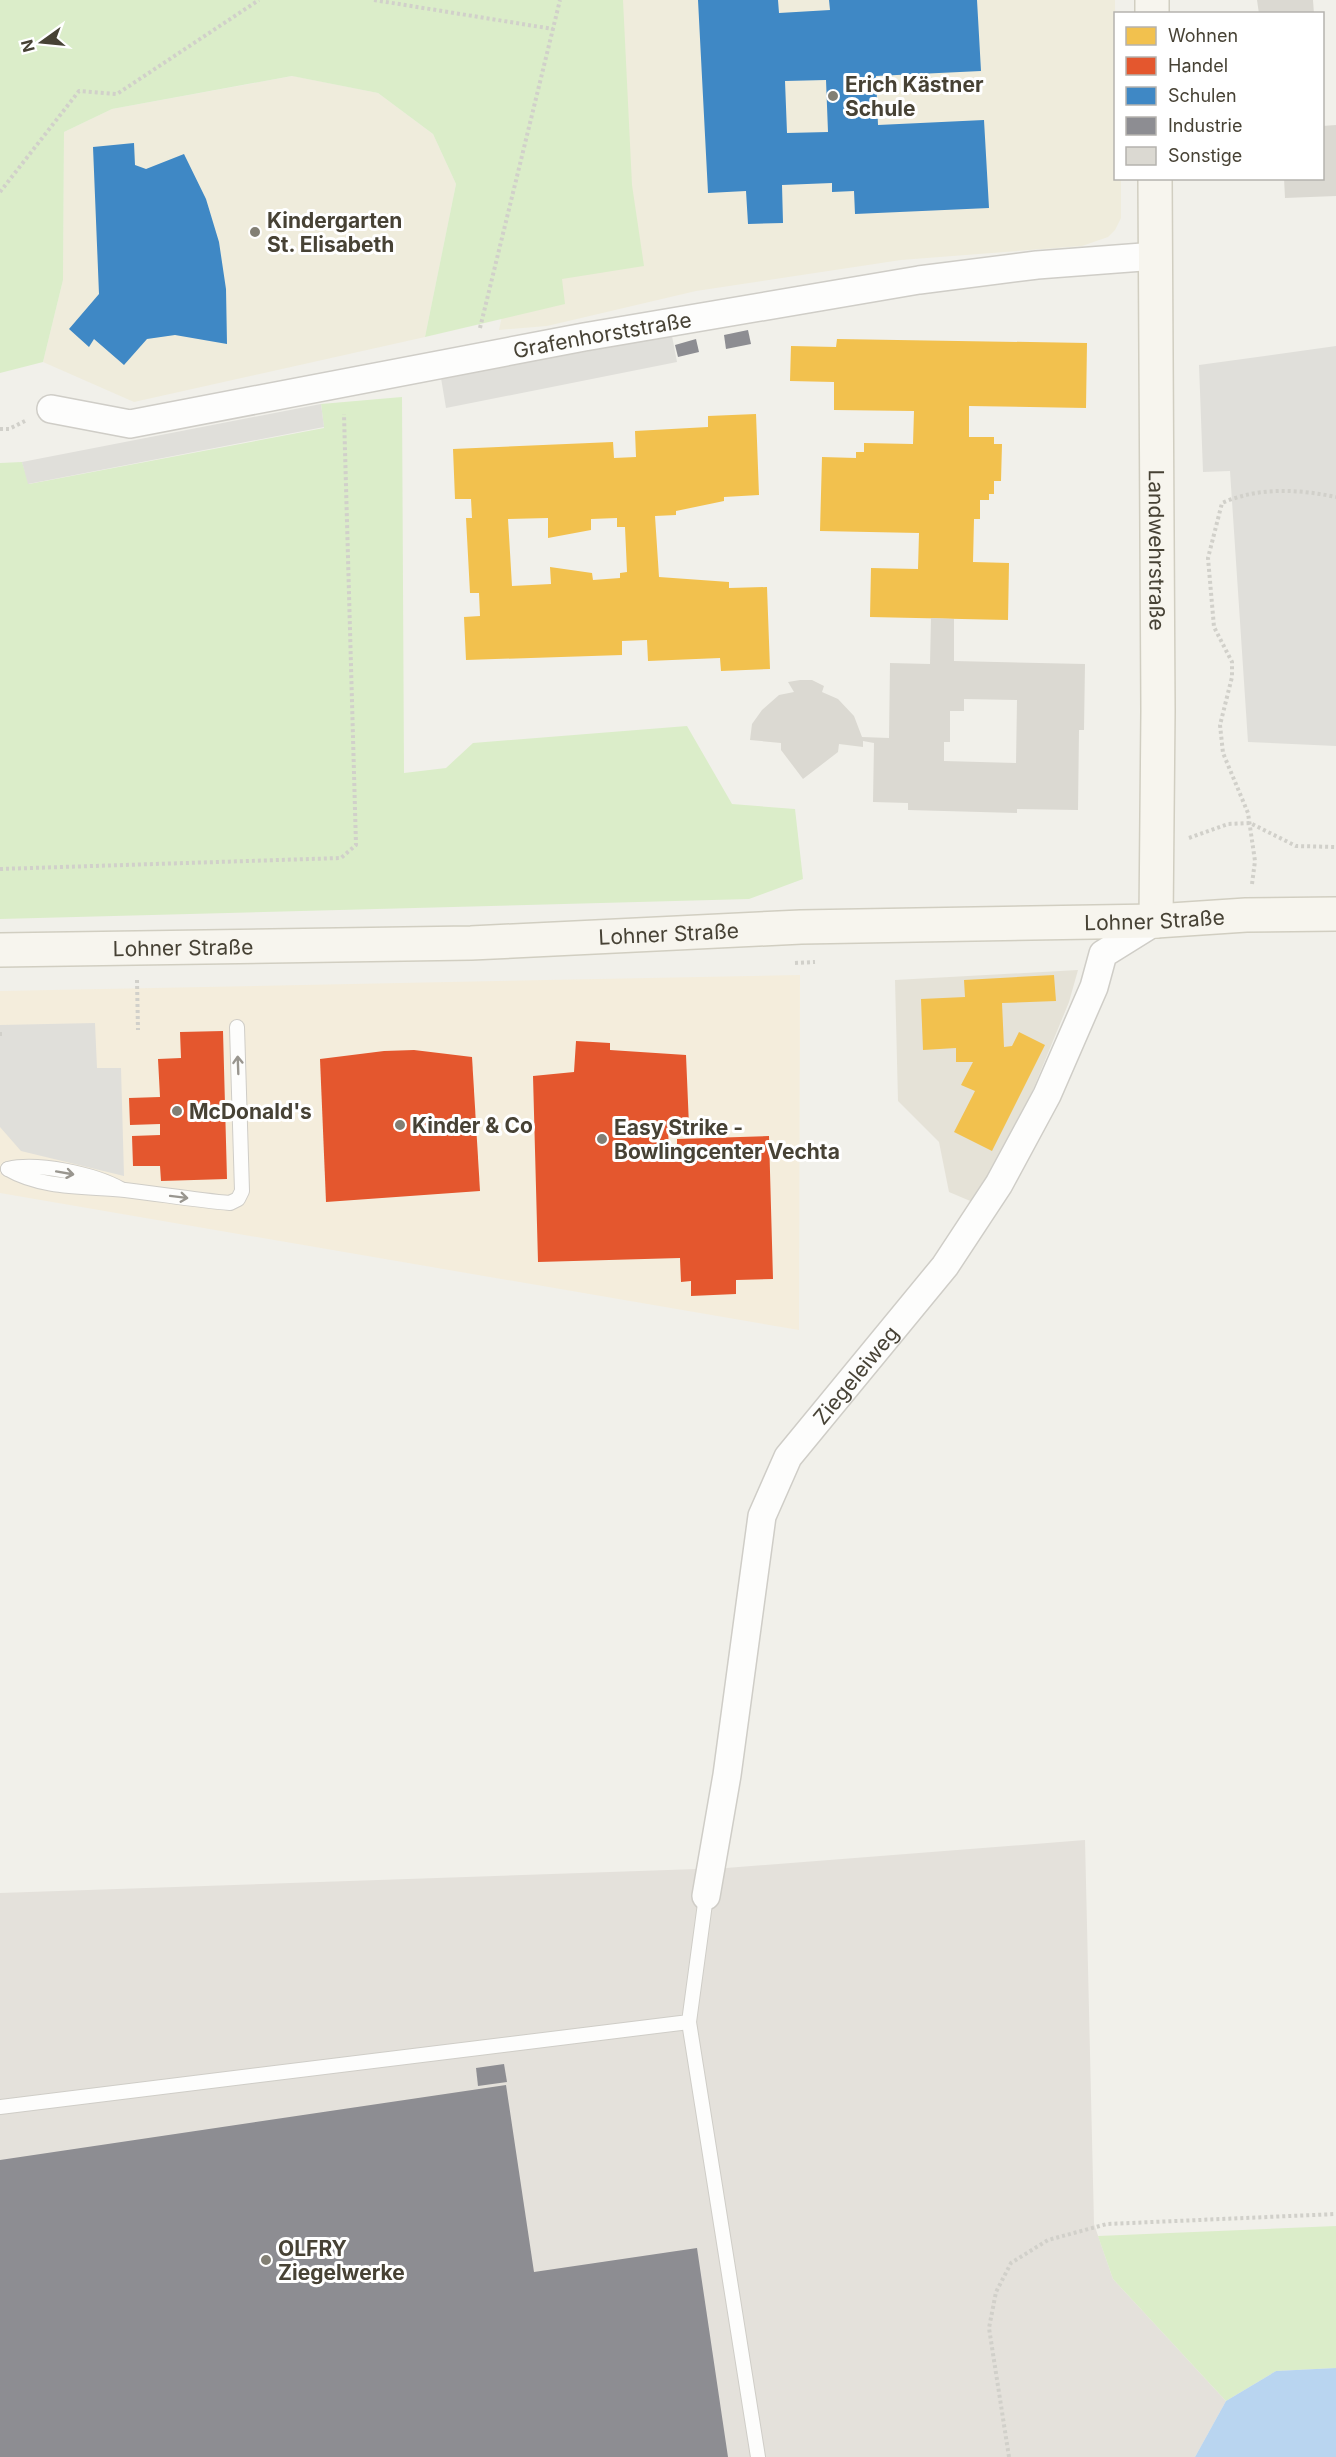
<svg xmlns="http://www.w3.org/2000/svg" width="1336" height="2457" viewBox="0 0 1336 2457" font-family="Inter,sans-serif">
<rect width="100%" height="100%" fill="#f1f0ea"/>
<path fill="#e5e2d7" d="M 1078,970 L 1069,1002 L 1032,1092 L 975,1203 L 949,1192 L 939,1142 L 898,1101 L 895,980 Z"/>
<path fill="#f4eddc" d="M 800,975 L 799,1330 L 0,1193 L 0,991 Z"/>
<path fill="#e4e1db" d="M 1085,1840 L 1094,2224 L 1113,2279 L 1226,2401 L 1195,2457 L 0,2457 L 0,1893 L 726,1868 Z"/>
<g fill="#efecdc">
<path d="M 571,0 L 1115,0 L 1116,178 L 1121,179 L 1121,218 L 1115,230 L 1108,237 L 1082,246 L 901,260 L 696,291 L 547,326 L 499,330 Z"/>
<path d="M 293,76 L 378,93 L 433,134 L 456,184 L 425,337 L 134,402 L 43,362 L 63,280 L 64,132 L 112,109 Z"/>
</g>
<g fill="#dbedc9">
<path d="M 0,0 L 623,0 L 632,185 L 644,266 L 562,279 L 565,304 L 425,337 L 456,184 L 433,134 L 378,93 L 292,76 L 112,109 L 64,132 L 63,280 L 43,362 L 0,373 Z"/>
<path d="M 402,397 L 404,773 L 446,768 L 473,743 L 687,726 L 732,804 L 795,809 L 803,879 L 749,899 L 0,919 L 0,463 L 22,462 L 29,484 L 324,428 L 321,404 Z"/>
<path d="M 1336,2226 L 1336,2368 L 1276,2371 L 1226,2401 L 1113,2279 L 1098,2236 Z"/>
</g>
<g fill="#e0dfda">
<path d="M 672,336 L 677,362 L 446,408 L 441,378 Z"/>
<path d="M 1336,346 L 1336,746 L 1248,742 L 1230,471 L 1203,472 L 1199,365 Z"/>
<path d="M 321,404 L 324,427 L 28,484 L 22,462 Z"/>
<path d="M 95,1023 L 97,1068 L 121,1068 L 124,1176 L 21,1151 L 0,1127 L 0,1025 Z"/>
</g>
<path fill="#b9d5f0" d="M 1336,2368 L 1336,2457 L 1195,2457 L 1226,2401 L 1276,2371 Z"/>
<g fill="#f2c14e" fill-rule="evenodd">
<path d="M 837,339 L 1087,343 L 1086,408 L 969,406 L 969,437 L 994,437 L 994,444 L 1002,444 L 1001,481 L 994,481 L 994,494 L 989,494 L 989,500 L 980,500 L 980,519 L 974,519 L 973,562 L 1009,563 L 1008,620 L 870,617 L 871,568 L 918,569 L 919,533 L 820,531 L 822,457 L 856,458 L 856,452 L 864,452 L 864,443 L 913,444 L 914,411 L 834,410 L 834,382 L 790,381 L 791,346 L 836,347 Z"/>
<path d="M 756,414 L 759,495 L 724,497 L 724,501 L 676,511 L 676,515 L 655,516 L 659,577 L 729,582 L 729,588 L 767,587 L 770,669 L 721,671 L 720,658 L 648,661 L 647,640 L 622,641 L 622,655 L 466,660 L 464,617 L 480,616 L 479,593 L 470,593 L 466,518 L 472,518 L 471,499 L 455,499 L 453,449 L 613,442 L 614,458 L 636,457 L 635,431 L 708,427 L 708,416 ZM 548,518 L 548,538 L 591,530 L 591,519 L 617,518 L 617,527 L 625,527 L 627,572 L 620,573 L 620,578 L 593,580 L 592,573 L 550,567 L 551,584 L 512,586 L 508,519 Z"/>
<path d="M 1054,975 L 1056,1001 L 1002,1003 L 1004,1047 L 1012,1046 L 1019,1032 L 1045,1045 L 992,1151 L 954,1132 L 975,1091 L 961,1085 L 973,1062 L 956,1062 L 956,1048 L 923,1050 L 921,999 L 965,997 L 964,980 Z"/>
</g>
<g fill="#e4572e">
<path d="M 223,1031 L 227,1179 L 161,1181 L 160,1166 L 133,1166 L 132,1136 L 160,1135 L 160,1124 L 130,1125 L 129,1098 L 160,1097 L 158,1059 L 181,1058 L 180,1032 Z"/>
<path d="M 576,1041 L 610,1043 L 610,1050 L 686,1055 L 689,1126 L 668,1127 L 669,1152 L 677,1152 L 677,1139 L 769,1136 L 773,1279 L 736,1280 L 736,1294 L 691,1296 L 691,1281 L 681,1282 L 680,1258 L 538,1262 L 533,1076 L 574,1072 Z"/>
<path d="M 414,1050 L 472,1057 L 480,1191 L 326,1202 L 320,1059 L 384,1051 Z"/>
</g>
<g fill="#3f88c5" fill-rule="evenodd">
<path d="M 698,0 L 778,0 L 779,13 L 830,10 L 829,0 L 977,0 L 981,71 L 876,76 L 878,125 L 984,120 L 989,208 L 855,214 L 854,191 L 832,192 L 832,183 L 782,185 L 783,223 L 748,224 L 746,191 L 708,193 ZM 826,80 L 828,132 L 787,133 L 785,81 Z"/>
<path d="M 134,143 L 135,165 L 146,169 L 184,154 L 206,199 L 219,242 L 226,289 L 227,344 L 175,335 L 147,339 L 124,365 L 94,339 L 89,347 L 69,329 L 99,294 L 93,147 Z"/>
</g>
<g fill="#8d8d92">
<path d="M 748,330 L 751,344 L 726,349 L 724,335 Z"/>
<path d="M 696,339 L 699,352 L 678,357 L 675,345 Z"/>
<path d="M 504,2064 L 507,2082 L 478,2086 L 476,2068 Z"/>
<path d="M 506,2085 L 534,2272 L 697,2248 L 728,2457 L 0,2457 L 0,2160 Z"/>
</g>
<g fill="#dbd9d2" fill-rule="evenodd">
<path d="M 1257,0 L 1313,0 L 1314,14 L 1259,14 Z"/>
<path d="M 1336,125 L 1336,196 L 1285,198 L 1284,178 L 1322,178 L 1322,126 Z"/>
<path d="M 931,618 L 954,619 L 954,661 L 1085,664 L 1084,730 L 1079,730 L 1078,810 L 1017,809 L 1017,813 L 908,810 L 908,803 L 873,802 L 874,743 L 863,741 L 863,747 L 839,744 L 838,752 L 803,779 L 781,750 L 781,743 L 750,740 L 752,724 L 762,710 L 779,695 L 794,692 L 788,682 L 800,680 L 812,680 L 824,686 L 822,692 L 838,699 L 854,716 L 862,737 L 889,738 L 890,663 L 930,664 ZM 964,699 L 1017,700 L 1016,763 L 944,761 L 944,742 L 950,742 L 950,711 L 964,711 Z"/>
</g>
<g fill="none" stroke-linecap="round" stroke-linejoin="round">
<defs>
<g id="lane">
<path d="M 8,1169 C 42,1189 87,1186 125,1190 C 160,1194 195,1200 230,1203 L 238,1199 L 242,1191 L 237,1027"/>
<path d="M 8,1169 C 38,1162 94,1174 121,1189"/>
<path d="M 689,2022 L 758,2457"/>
<path d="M 0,2107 L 689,2022 L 706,1896"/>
</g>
<g id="street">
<path id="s1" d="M 51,409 L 130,424 L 584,337 L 919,280 L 1037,265 L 1156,256"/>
<path id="s2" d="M 706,1896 L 727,1775 L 762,1516 L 788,1457 L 945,1266 L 999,1184 L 1047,1095 L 1094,987 L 1103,954 L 1156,921"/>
</g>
<g id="secondary">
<path d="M 1152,0 L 1152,14"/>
<path id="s3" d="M 1155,178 L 1158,711 L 1156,921"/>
<path id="s4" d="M 0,950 L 471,943 L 801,927 L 1156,921 L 1246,915 L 1336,914"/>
</g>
</defs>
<use href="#lane" stroke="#cfcdc7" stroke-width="16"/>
<use href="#street" stroke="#cfcdc7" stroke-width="30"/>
<use href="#secondary" stroke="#d1cec1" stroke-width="36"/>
<g stroke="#d1d0ca" stroke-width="4" stroke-dasharray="3 3" stroke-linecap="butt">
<path d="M 374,0 L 553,29"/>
<path d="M 0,192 L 79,91 L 117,94 L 259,0"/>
<path d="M 480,328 L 560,0"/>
<path d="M 0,429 L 9,429 L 25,421"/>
<path d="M 1189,838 L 1228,824 L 1250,823 L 1296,846 L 1336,847"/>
<path d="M 0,869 L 341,858 L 356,845 L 344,414"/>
<path d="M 1252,884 L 1255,861 L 1248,813 L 1223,753 L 1220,725 L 1232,677 L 1232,662 L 1214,627 L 1208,558 L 1222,503 C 1258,487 1298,489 1336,497"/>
<path d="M 795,963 L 815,962"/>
<path d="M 137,980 L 138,1030"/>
<path d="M 0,1034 L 2,1034"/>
<path d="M 1009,2457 L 989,2328 L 996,2292 L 1011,2263 L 1048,2240 L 1107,2224 L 1336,2214"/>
</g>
<use href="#lane" stroke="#fdfdfc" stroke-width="14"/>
<use href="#street" stroke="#fdfdfc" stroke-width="27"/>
<use href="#secondary" stroke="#f7f5ee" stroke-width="33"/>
</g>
<defs><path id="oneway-shaft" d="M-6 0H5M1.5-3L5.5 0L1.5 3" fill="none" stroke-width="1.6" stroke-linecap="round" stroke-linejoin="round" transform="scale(1.5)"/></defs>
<g stroke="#99968f">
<use href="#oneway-shaft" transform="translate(238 1065) rotate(-92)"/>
<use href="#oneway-shaft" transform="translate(65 1173) rotate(10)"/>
<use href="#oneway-shaft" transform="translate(179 1197) rotate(7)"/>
</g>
<g fill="#827f74" stroke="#fff" stroke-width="2">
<circle cx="833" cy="96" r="6"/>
<circle cx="255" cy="232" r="6"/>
<circle cx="177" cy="1111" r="6"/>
<circle cx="400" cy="1125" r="6"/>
<circle cx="602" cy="1139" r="6"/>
<circle cx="266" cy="2260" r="6"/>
</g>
<g text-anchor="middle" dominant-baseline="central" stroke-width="6" stroke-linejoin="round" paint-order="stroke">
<g font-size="21" font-weight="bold" fill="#474235" stroke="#fff" text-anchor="start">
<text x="845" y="84">Erich Kästner<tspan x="845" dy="24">Schule</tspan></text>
<text x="267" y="220">Kindergarten<tspan x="267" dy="24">St. Elisabeth</tspan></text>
<text x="189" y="1111">McDonald's</text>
<text x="412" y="1125">Kinder &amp; Co</text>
<text x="614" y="1127">Easy Strike -<tspan x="614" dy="24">Bowlingcenter Vechta</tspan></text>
<text x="278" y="2248">OLFRY<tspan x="278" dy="24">Ziegelwerke</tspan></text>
</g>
<g font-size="21" fill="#474235" stroke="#fff">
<text stroke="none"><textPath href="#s1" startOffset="561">Grafenhorststraße</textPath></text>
<text stroke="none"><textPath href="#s3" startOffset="372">Landwehrstraße</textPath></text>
<text stroke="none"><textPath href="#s4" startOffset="1155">Lohner Straße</textPath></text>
<text stroke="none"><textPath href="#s4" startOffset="669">Lohner Straße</textPath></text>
<text stroke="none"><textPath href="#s4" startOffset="183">Lohner Straße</textPath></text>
<text stroke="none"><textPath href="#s2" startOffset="555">Ziegeleiweg</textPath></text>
</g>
</g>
<rect x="1114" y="12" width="210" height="168" fill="#ffffff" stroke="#b5b3ae" stroke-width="1.5"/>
<rect x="1126" y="27" width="30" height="18" fill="#f2c14e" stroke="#b5b3ae" stroke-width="1.5"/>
<text x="1168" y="42" font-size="18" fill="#474235">Wohnen</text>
<rect x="1126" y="57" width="30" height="18" fill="#e4572e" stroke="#b5b3ae" stroke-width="1.5"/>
<text x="1168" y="72" font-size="18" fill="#474235">Handel</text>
<rect x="1126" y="87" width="30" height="18" fill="#3f88c5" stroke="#b5b3ae" stroke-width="1.5"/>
<text x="1168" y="102" font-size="18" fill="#474235">Schulen</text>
<rect x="1126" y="117" width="30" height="18" fill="#8d8d92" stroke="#b5b3ae" stroke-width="1.5"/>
<text x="1168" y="132" font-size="18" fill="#474235">Industrie</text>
<rect x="1126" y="147" width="30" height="18" fill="#dbd9d2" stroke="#b5b3ae" stroke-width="1.5"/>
<text x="1168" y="162" font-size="18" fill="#474235">Sonstige</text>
<g transform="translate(42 42) rotate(255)" stroke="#ffffff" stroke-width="4.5" paint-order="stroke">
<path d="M0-4.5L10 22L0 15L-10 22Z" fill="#474235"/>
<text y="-9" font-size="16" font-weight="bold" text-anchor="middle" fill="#474235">N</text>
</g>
</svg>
